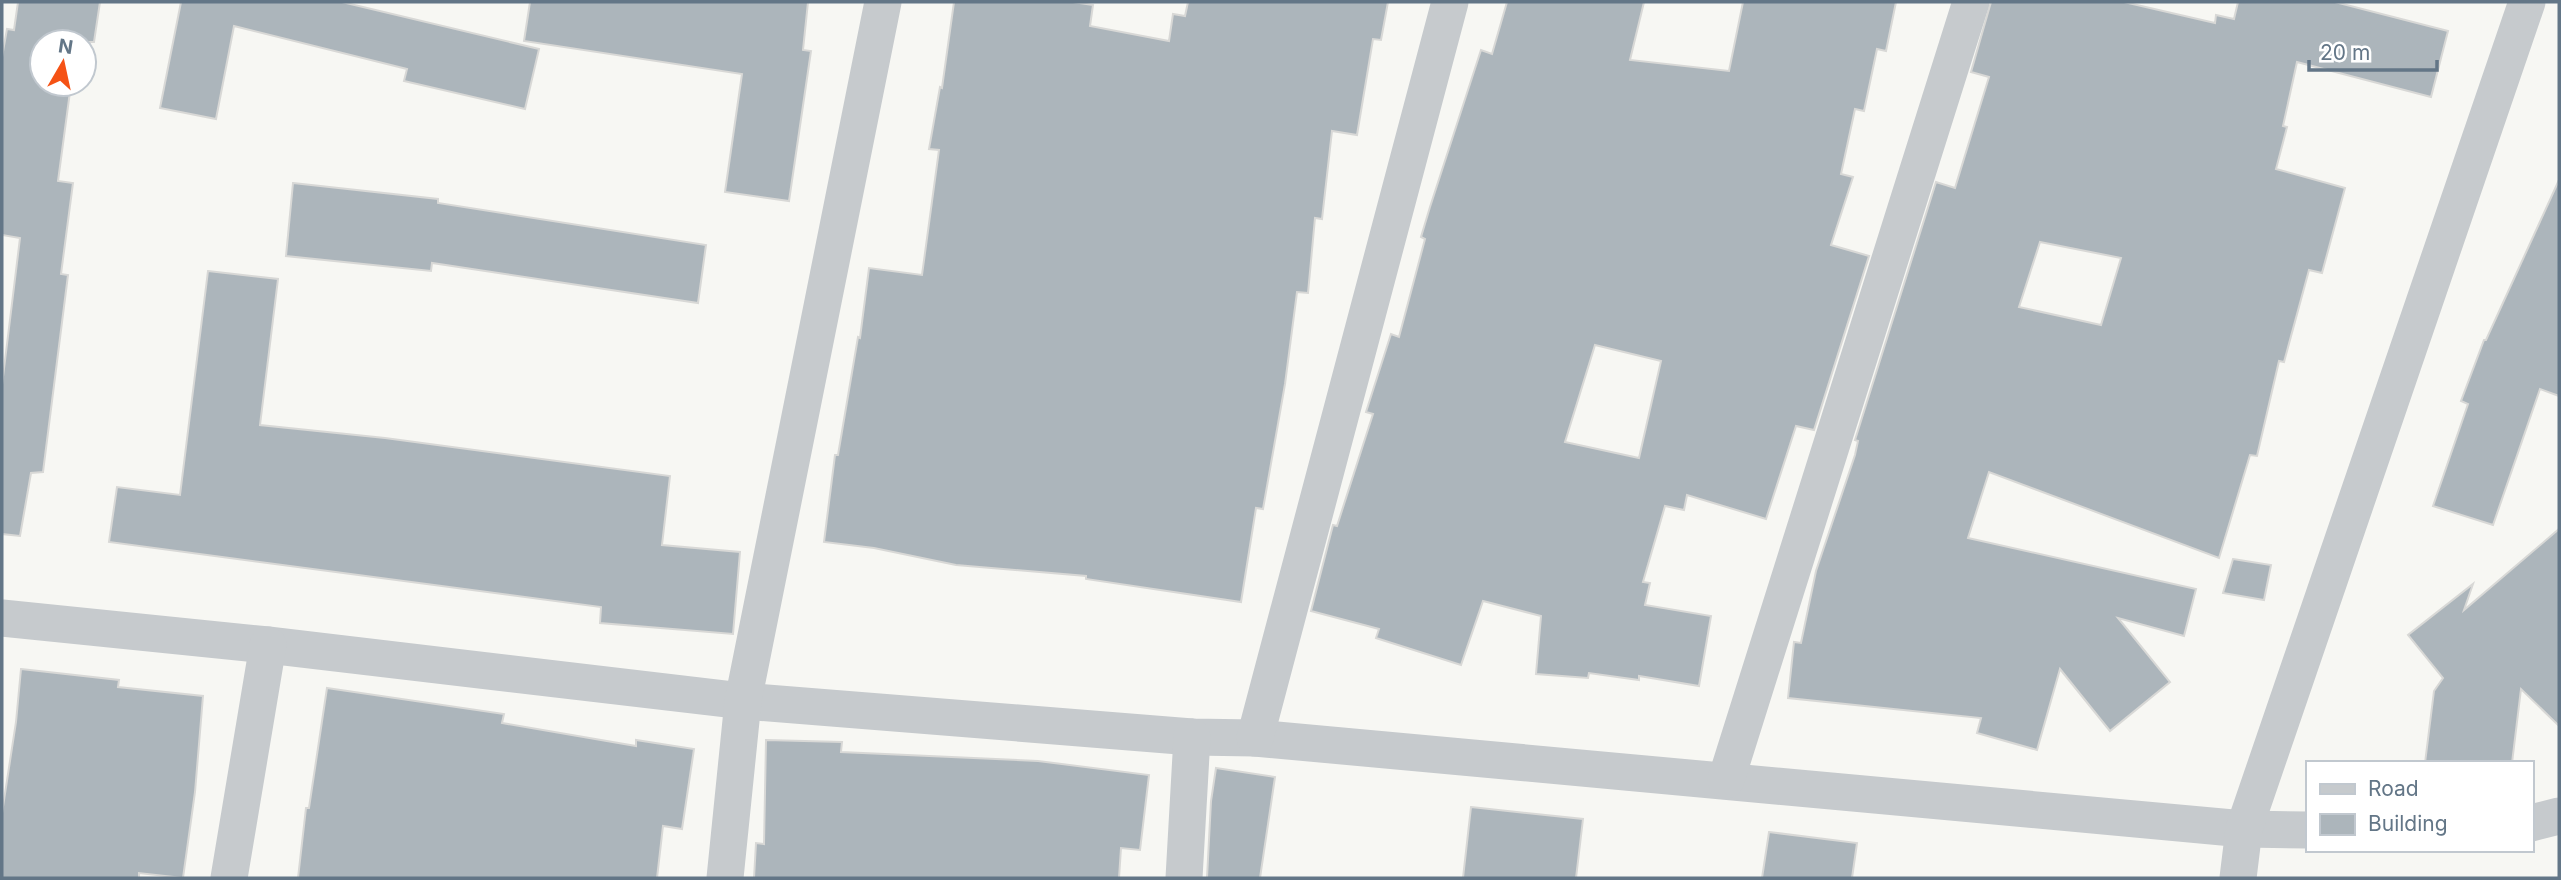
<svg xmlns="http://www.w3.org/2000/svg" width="2561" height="880" viewBox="0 0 2561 880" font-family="Inter,sans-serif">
<rect width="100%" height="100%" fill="#f7f7f3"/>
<g fill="#acb5bb" stroke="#d8d8d6" stroke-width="2" fill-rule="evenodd">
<path d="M 18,2 L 100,2 L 94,42 L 42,42 L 42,84 L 75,84 L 71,84 L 58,181 L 73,183 L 61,274 L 68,275 L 43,472 L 31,473 L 20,536 L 2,534 L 2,385 L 20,238 L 2,235 L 2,57 L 7,29 L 14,30 Z"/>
<path d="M 181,2 L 342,2 L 539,49 L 525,109 L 404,81 L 407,69 L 234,26 L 216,119 L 160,108 Z"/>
<path d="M 530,2 L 808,2 L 803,50 L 811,51 L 789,201 L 725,192 L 742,74 L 524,41 Z"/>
<path d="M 954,2 L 1073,2 L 1093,5 L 1090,26 L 1169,41 L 1173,14 L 1185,16 L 1188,2 L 1388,2 L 1381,40 L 1373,39 L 1357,135 L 1332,131 L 1322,219 L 1315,218 L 1308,293 L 1297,292 L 1285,384 L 1263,509 L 1256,508 L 1241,602 L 1086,579 L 1086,576 L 956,565 L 874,548 L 824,542 L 835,455 L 838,455 L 858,337 L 860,338 L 869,268 L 922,275 L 939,150 L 929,149 L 940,87 L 942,88 Z"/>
<path d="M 1507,2 L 1644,2 L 1630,60 L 1729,71 L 1743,2 L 1896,2 L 1886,51 L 1877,49 L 1864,111 L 1855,109 L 1841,174 L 1853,177 L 1831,245 L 1869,256 L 1814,430 L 1796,426 L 1766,519 L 1687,495 L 1684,510 L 1665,506 L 1643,582 L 1650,583 L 1645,605 L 1711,616 L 1699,686 L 1639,676 L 1639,680 L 1589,673 L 1588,678 L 1536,674 L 1541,616 L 1483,601 L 1461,665 L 1376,638 L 1379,629 L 1311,611 L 1333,525 L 1337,526 L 1373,414 L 1366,412 L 1391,334 L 1399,337 L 1425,239 L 1421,237 L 1430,207 L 1481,50 L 1492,54 ZM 1595,345 L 1661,361 L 1639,458 L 1565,442 Z"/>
<path d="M 1991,2 L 2124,2 L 2215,23 L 2216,15 L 2234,19 L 2238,2 L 2335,2 L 2448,31 L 2431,97 L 2297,62 L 2283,126 L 2287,127 L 2276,169 L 2345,188 L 2322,273 L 2309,270 L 2284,362 L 2279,361 L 2257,456 L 2250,455 L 2219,558 L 1989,472 L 1968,538 L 2196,589 L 2184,636 L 2118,618 L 2170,682 L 2110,731 L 2060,669 L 2037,750 L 1977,733 L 1981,718 L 1788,698 L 1794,642 L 1801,643 L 1816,571 L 1855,455 L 1858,441 L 1855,440 L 1936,182 L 1955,188 L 1989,77 L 1971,72 ZM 2040,242 L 2121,258 L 2101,325 L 2019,307 Z"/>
<path d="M 2559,180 L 2559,396 L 2540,389 L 2493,525 L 2433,506 L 2468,404 L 2461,401 L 2484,340 L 2486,340 Z"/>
<path d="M 293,183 L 438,199 L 438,203 L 706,245 L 698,303 L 432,263 L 431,271 L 286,256 Z"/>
<path d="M 208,271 L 278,279 L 260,425 L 385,438 L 670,476 L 662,545 L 740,552 L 733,634 L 600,623 L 601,607 L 109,542 L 117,487 L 180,495 Z"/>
<path d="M 2559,529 L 2559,726 L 2521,689 L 2512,763 L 2425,763 L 2434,691 L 2443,678 L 2408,635 L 2473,584 L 2464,610 Z"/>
<path d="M 2233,559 L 2271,565 L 2264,600 L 2223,593 Z"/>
<path d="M 21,669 L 119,680 L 118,687 L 203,696 L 195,792 L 183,878 L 139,873 L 139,878 L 2,878 L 2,813 L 16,722 Z"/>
<path d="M 327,688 L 504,714 L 502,723 L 636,746 L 636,740 L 694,749 L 682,829 L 663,826 L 657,878 L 298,878 L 306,808 L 309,808 Z"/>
<path d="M 766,740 L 842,742 L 841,752 L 1038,761 L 1149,775 L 1140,850 L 1121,848 L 1119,878 L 754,878 L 756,843 L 764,844 Z"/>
<path d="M 1216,768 L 1275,777 L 1260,878 L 1207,878 L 1211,801 Z"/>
<path d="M 1471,807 L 1583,819 L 1576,878 L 1463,878 Z"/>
<path d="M 1769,832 L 1857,843 L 1852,878 L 1762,878 Z"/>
</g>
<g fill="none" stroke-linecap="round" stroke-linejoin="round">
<g stroke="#c6cacd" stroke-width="37">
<path d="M 2,618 L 268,645 L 743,701 L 1192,737 L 1255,738 L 2244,829 L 2307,830"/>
<path d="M 1255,738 L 1450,2"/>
<path d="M 1726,780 L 1971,2"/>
<path d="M 2531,823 L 2559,816"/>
<path d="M 229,878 L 268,645"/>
<path d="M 725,878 L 743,701 L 883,2"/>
<path d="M 1184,878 L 1192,737"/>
<path d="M 2238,878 L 2244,829 L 2527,2"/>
</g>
</g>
<rect width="2561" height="880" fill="none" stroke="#637687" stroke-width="7"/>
<rect x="2306" y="761" width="228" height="91" fill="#ffffff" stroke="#c1c8cf" stroke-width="2"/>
<rect x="2320" y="784" width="35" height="10" fill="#c6cacd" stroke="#c1c8cf" stroke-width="2"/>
<text x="2368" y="796" font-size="21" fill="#637687">Road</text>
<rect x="2320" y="814" width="35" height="21" fill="#acb5bb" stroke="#c1c8cf" stroke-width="2"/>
<text x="2368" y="831" font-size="21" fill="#637687">Building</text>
<g transform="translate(63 63) rotate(9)"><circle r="33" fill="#ffffff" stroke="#c1c8cf" stroke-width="2"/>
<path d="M0-5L12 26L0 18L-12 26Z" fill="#f55215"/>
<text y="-10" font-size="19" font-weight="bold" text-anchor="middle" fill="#637687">N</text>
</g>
<path d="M2309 60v10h128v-10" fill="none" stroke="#637687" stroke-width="3.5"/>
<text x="2320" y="60" font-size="21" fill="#637687" stroke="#ffffff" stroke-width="5" paint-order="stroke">20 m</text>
</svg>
